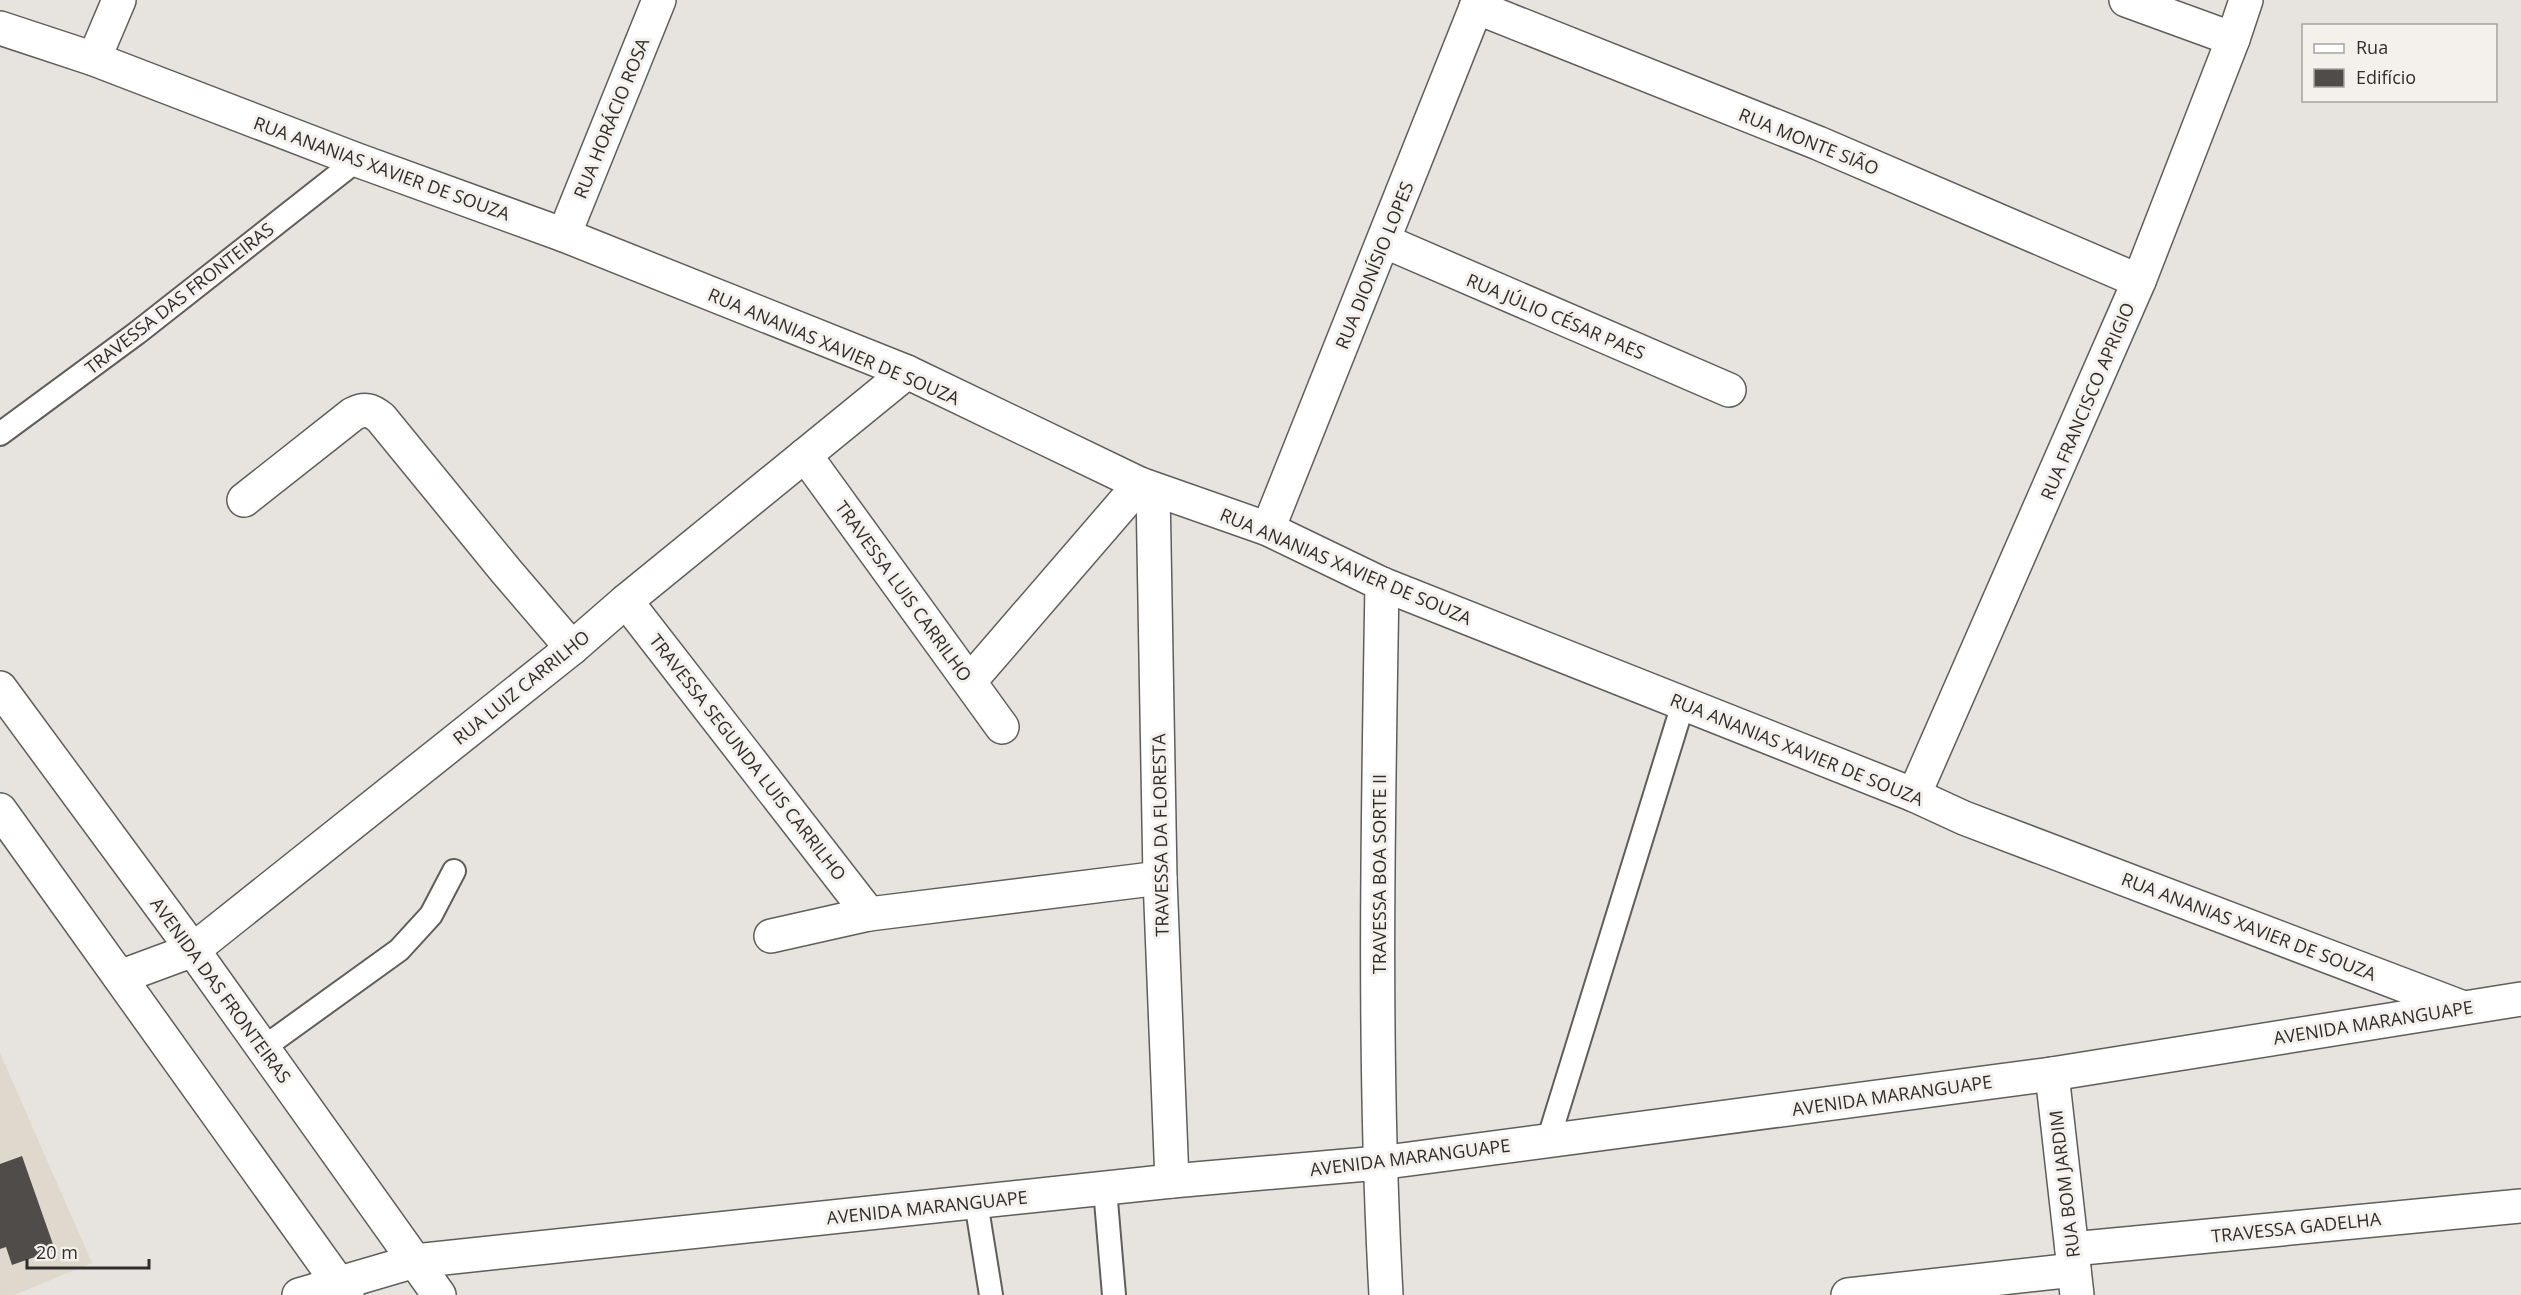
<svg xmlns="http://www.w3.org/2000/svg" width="2521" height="1295" viewBox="0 0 2521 1295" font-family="'Open Sans',sans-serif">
<rect width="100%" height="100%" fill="#e7e4e0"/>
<path fill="#ded8cd" d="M 0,1053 L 92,1263 L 14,1295 L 0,1295 Z"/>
<path fill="#504c4a" d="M 22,1156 L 55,1250 L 12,1265 L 6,1247 L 0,1249 L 0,1164 Z"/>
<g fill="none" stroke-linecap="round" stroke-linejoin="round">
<defs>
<g id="lane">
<path d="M 0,434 L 137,333 L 357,160"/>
<path d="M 263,1048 L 399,950 L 431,915 L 454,871"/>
<path d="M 1548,1141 L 1683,704"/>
<path d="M 1105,1189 L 1114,1295"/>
<path d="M 976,1202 L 991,1295"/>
</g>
<g id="street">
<path d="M 2126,0 L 2233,39"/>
<path d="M 1476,7 L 1818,143 L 2139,281"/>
<path d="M 0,28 L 94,59 L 357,160 L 564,235 L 907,372 L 1140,484 L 1268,529 L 1382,584 L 1914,795 L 1964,818 L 2461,1007"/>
<path d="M 94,59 L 119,0"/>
<path d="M 564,235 L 659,0"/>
<path d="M 1384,241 L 1729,390"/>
<path d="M 805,455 L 1002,727"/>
<path d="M 1153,490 L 1160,878 L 1172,1181"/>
<path d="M 244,500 L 353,414 C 365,408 371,410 381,418 L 506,571 L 572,648"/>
<path d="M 1268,529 L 1479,0"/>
<path d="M 1382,584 C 1378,821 1373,1058 1386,1295"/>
<path d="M 626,601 L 869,914"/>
<path d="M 970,681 L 1140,484"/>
<path d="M 0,688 L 193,950 L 439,1295"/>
<path d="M 1914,795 L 2139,281 L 2233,39 L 2246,0"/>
<path d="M 771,936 L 869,914 L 1160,878"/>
<path d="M 120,977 L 193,950 L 572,648 L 626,601 L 907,372"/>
<path d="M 2052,1074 L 2077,1295"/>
<path d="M 2072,1249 L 2521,1206"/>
<path d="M 1848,1295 L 2074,1270"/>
</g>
<path id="secondary" d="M 299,1295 L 415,1261 L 1172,1181 L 1379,1163 L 2052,1074 L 2521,999"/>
<path id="primary" d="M 0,810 L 347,1295"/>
</defs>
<use href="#lane" stroke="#605e5a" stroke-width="26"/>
<use href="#street" stroke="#605e5a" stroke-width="36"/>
<use href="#secondary" stroke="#605e5a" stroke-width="36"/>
<use href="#primary" stroke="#605e5a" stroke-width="36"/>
<use href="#lane" stroke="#fff" stroke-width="22"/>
<use href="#street" stroke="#fff" stroke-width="33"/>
<use href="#secondary" stroke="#fff" stroke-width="33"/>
<use href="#primary" stroke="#fff" stroke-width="33"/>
</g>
<g text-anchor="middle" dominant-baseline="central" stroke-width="6" stroke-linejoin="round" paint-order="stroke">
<g font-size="18" fill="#2f2e2c" stroke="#f4f1ed">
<text transform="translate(611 118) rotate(-68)">RUA HORÁCIO ROSA</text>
<text transform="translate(1809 141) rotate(22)">RUA MONTE SIÃO</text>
<text transform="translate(382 168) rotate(20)">RUA ANANIAS XAVIER DE SOUZA</text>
<text transform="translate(1374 265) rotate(-68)">RUA DIONÍSIO LOPES</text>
<text transform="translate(179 298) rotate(-38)">TRAVESSA DAS FRONTEIRAS</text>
<text transform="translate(1556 316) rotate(23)">RUA JÚLIO CÉSAR PAES</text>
<text transform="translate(834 346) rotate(23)">RUA ANANIAS XAVIER DE SOUZA</text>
<text transform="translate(2087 401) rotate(-67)">RUA FRANCISCO APRIGIO</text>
<text transform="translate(1346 566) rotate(23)">RUA ANANIAS XAVIER DE SOUZA</text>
<text transform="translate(904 591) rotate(54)">TRAVESSA LUIS CARRILHO</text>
<text transform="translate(521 687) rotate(-39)">RUA LUIZ CARRILHO</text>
<text transform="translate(1797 749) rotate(22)">RUA ANANIAS XAVIER DE SOUZA</text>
<text transform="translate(748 757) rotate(52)">TRAVESSA SEGUNDA LUIS CARRILHO</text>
<text transform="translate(1160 835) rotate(-91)">TRAVESSA DA FLORESTA</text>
<text transform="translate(1379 874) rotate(-90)">TRAVESSA BOA SORTE II</text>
<text transform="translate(2249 926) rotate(21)">RUA ANANIAS XAVIER DE SOUZA</text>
<text transform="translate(221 990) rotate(54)">AVENIDA DAS FRONTEIRAS</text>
<text transform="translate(2373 1022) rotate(-9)">AVENIDA MARANGUAPE</text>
<text transform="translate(1892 1095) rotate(-8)">AVENIDA MARANGUAPE</text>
<text transform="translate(1410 1157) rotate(-7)">AVENIDA MARANGUAPE</text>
<text transform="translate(2064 1184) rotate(-97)">RUA BOM JARDIM</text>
<text transform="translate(927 1207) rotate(-6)">AVENIDA MARANGUAPE</text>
<text transform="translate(2296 1227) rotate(-6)">TRAVESSA GADELHA</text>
</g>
</g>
<rect x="2302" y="24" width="195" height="78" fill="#f4f1ed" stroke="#a5a3a0" stroke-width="1.5"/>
<rect x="2314" y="44" width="30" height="9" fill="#ffffff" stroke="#a5a3a0" stroke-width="1.5"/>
<text x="2356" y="54" font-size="18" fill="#2f2e2c">Rua</text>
<rect x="2314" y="69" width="30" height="18" fill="#504c4a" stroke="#a5a3a0" stroke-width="1.5"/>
<text x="2356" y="84" font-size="18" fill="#2f2e2c">Edifício</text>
<path d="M27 1259v9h122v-9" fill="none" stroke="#2f2e2c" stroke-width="3"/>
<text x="36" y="1259" font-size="18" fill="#2f2e2c" stroke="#f4f1ed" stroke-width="4.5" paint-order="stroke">20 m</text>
</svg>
